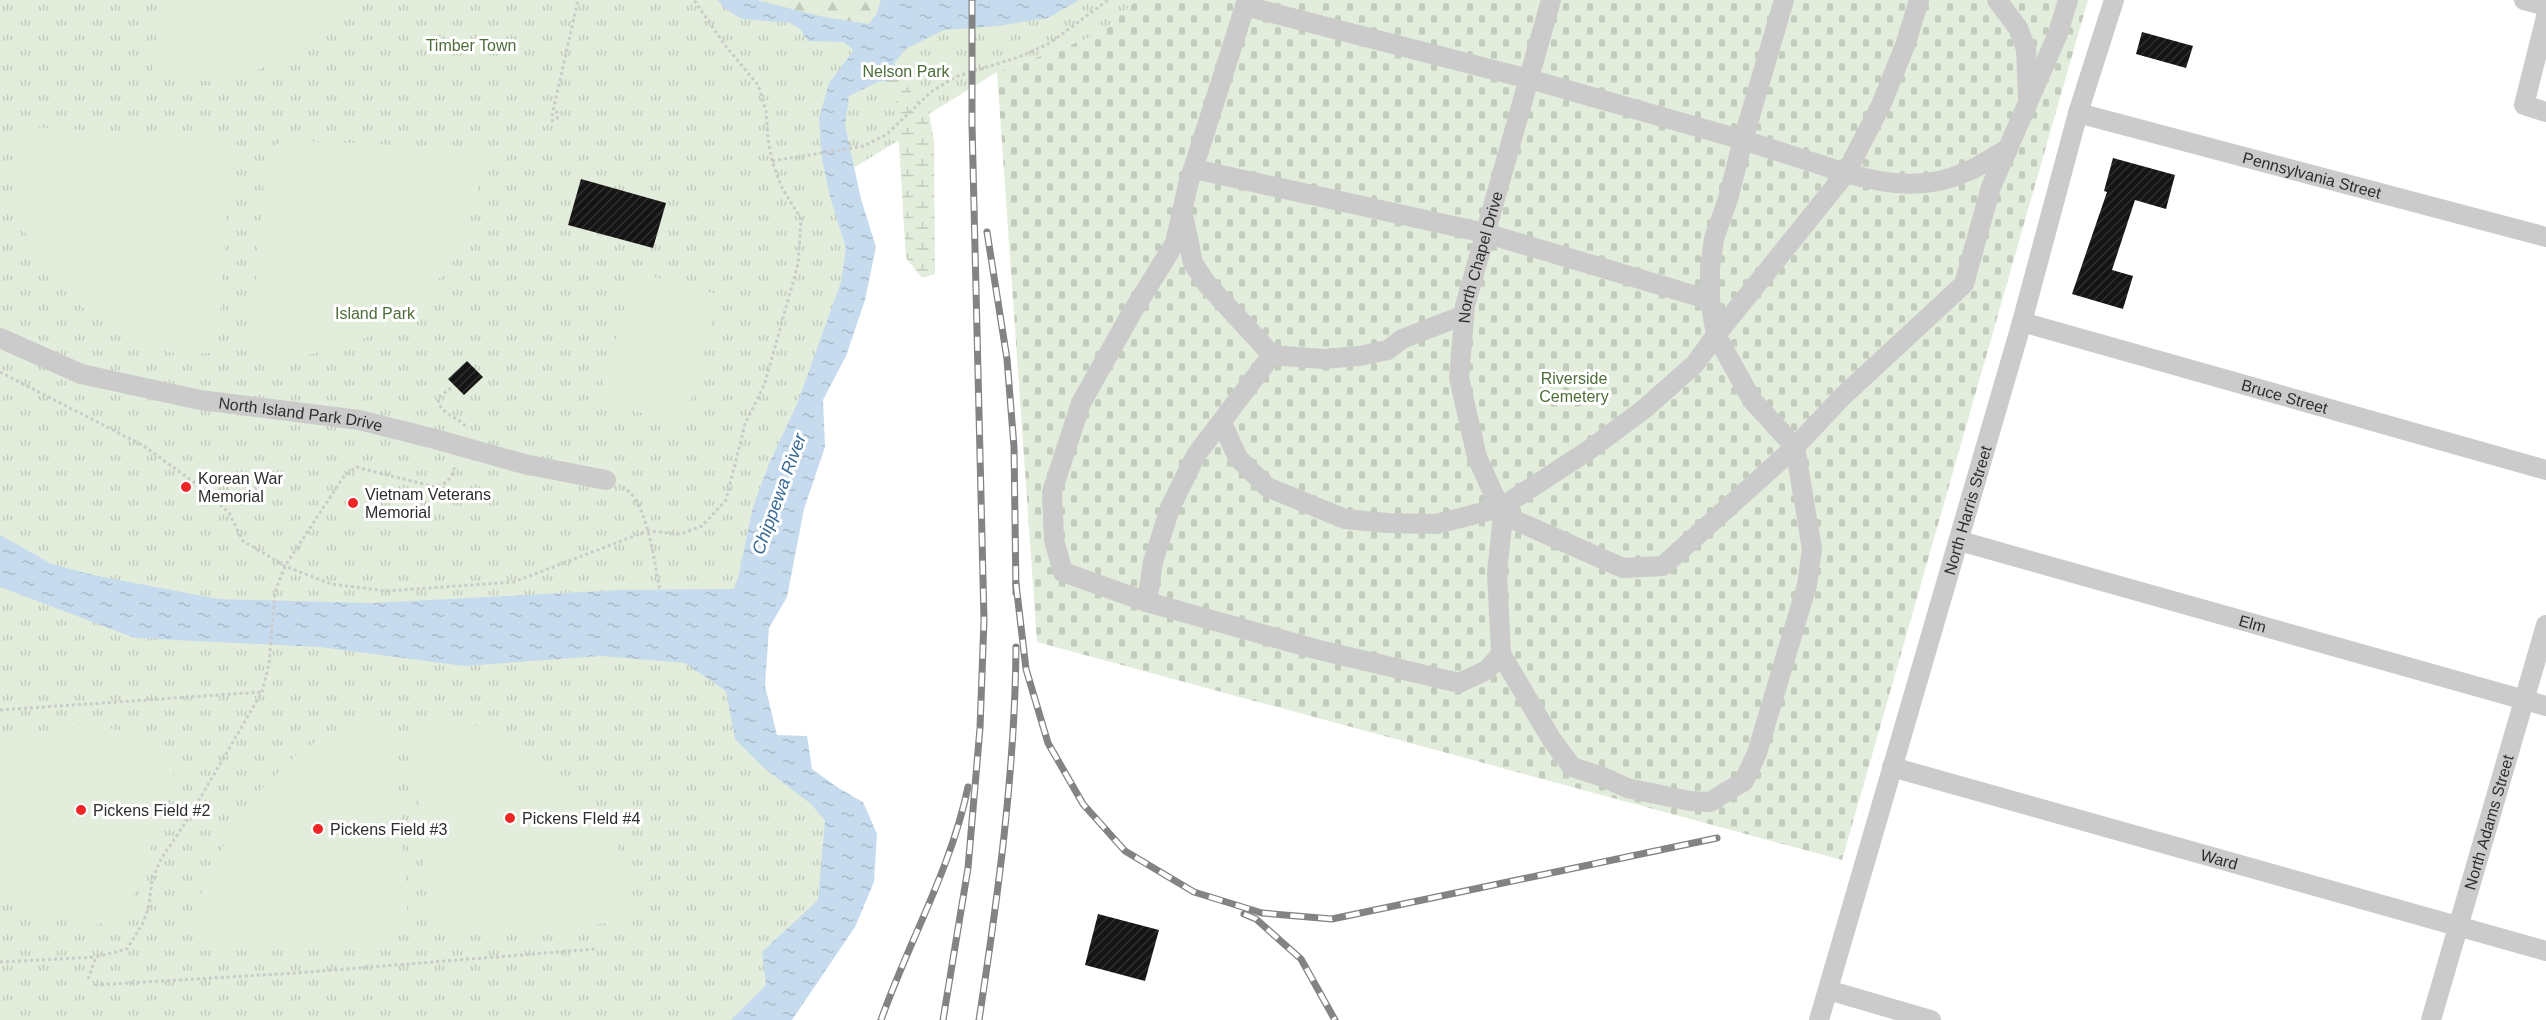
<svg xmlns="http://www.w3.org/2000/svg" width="2546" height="1020" viewBox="0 0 2546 1020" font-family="Arial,sans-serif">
<defs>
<pattern id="grass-tufts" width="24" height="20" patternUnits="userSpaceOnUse" patternTransform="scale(1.5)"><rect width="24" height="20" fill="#e3eddb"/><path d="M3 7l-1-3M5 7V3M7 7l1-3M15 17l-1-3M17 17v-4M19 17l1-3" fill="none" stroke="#c3ccbc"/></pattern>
<pattern id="forest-firs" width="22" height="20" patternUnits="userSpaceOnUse" patternTransform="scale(1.5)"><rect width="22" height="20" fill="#e3eddb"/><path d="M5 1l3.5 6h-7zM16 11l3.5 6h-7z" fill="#c3ccbc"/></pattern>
<pattern id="wetland-marsh" width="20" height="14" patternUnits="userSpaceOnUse" patternTransform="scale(1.5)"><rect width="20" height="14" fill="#e3eddb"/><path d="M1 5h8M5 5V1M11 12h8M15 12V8" fill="none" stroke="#c3ccbc"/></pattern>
<pattern id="cemetery-stones" width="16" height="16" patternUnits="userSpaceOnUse" patternTransform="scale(1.5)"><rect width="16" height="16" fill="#e3eddb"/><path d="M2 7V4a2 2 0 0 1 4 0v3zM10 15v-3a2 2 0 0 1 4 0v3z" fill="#c3ccbc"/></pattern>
<pattern id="water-ripples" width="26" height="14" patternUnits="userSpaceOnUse" patternTransform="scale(1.5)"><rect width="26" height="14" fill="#c6dbee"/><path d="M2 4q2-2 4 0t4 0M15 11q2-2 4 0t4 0" fill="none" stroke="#aabccc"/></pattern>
<pattern id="building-hatch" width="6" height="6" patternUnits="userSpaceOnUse" patternTransform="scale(1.5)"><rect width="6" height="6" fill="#151515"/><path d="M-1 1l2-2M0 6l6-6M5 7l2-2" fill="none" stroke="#2f2f2f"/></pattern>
</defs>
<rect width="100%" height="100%" fill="#fff"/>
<path fill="url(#grass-tufts)" d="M 0,0 L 1137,0 L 1100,34 L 997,72 L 929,114 L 899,140 L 847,172 L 869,259 L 770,509 L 749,731 L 854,820 L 859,880 L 743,1020 L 0,1020 Z"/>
<path fill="url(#forest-firs)" d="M 735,0 L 881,0 L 888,26 L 870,33 Z"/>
<path fill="url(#wetland-marsh)" d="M 901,79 L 929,114 L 934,140 L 935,274 L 922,278 L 906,258 L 896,97 L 878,82 Z"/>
<path fill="url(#cemetery-stones)" d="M 1137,0 L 2088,0 L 1842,860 L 1037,642 L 997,72 L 1100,34 Z"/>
<g fill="#e3eddb">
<path d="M 161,0 L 350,0 L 337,18 L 293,55 L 228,82 L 151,78 Z"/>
<path d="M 16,126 L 215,138 L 231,153 L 217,353 L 174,353 L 126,337 L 80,305 L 47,272 L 25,232 L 13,189 Z"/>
<path d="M 281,140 L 481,149 C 480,164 480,180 477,195 C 453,292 391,346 291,357 C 278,359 263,356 250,355 L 266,158 Z"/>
<path d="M 634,271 L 719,295 L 684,425 L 599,401 Z"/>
<path d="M 393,718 L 408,920 L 391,942 L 194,951 L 197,907 L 211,865 L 258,793 L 299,752 L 343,726 Z"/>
<path d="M 449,721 L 505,731 L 549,763 L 587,799 L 614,838 L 630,884 L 628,922 L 445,934 L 429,924 L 412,731 Z"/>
<path d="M 80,725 L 129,731 L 180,752 L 146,864 L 125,916 L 89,927 L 32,907 L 0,886 L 0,755 L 18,742 Z"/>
</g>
<path fill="url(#water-ripples)" d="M 717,0 L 756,0 L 824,17 L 869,24 L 877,13 L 881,0 L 1079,0 L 1048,18 L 997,26 L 944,30 L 907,48 L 894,63 L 901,79 L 878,82 L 849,96 L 845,125 L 861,199 L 876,247 L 865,300 L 846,356 L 823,400 L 825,447 L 804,509 L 787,597 L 769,628 L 765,686 L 777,735 L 807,736 L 812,769 L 840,789 L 863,802 L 877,834 L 874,882 L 855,927 L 792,1020 L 731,1020 L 766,985 L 762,952 L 818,900 L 825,821 L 811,804 L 764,768 L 735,739 L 726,691 L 685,663 L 601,656 L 464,666 L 320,647 L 135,638 L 0,587 L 0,535 L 52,564 L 93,575 L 218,599 L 373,603 L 621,590 L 734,589 L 738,578 L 753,507 L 769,464 L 797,404 L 841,282 L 846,248 L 830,197 L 822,159 L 819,118 L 829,83 L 854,50 L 843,42 L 808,41 L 800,29 L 790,23 L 742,19 L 724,8 Z"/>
<g fill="url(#building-hatch)">
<path d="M 2142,32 L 2193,46 L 2186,68 L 2136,54 Z"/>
<path d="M 2113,158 L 2175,175 L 2166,209 L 2135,200 L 2112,270 L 2133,276 L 2123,309 L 2072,294 L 2107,192 L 2104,191 Z"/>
<path d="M 581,179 L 666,203 L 653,248 L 568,225 Z"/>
<path d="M 467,361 L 483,377 L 464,395 L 448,379 Z"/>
<path d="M 1098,914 L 1159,930 L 1145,981 L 1085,965 Z"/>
</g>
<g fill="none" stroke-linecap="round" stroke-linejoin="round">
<g stroke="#cbcbcb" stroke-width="3" stroke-dasharray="3 3" stroke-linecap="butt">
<path d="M 552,116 L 578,0"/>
<path d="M 551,121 L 557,119 L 558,114 L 554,109"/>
<path d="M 772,161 L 864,146 L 887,134 L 931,92 L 955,77 L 1019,57 L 1050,43 L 1108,0"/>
<path d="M 0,372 L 144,446 L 206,491 L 229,513 L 243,541 L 285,566 L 331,584 L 387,591 L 514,582 L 647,531 L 680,534 L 702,526 L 726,500 L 745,424 L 765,383 L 798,264 L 801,219 L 781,186 L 772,161 L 768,139 L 766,111 L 758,85 L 724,44 L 694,0"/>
<path d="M 451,388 L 438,398 C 439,416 462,417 467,429"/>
<path d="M 622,487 C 648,499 654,563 660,590"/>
<path d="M 0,710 L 262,692"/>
<path d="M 0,962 L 96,957"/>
<path d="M 88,979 L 96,957 L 127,949 L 143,923 L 149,906 L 152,880 L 161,859 L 188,819 L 262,692 L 269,664 L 275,592 L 285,566 L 344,476 L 356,467 L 435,487 C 448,484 453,477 455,464"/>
<path d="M 95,985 L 296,973 L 595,949"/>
</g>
<g stroke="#cbcbcb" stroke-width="20">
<path id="s1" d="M 1247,0 L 1188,185 L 1175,243 L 1131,314 L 1081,403 L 1052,492 L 1054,540 L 1063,572 L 1147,602 L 1315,649 L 1459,683 L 1487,670 L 1501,654 L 1497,573 L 1503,515 L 1477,457 L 1459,378 L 1465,306 L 1551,0"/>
<path d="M 1919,0 L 1906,43 L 1881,105 L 1846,173 C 1888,185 1926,190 1966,172 C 1981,166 1994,156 2008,149"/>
<path d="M 1997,0 L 2018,28 L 2026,49 L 2028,97"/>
<path d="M 2524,0 L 2546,6"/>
<path d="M 1245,6 L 1529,79 L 1743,140 L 1784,0"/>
<path d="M 2546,17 L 2524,105 L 2546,112"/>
<path id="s2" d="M 2078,113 L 2546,237"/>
<path d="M 1194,169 L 1485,233 L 1710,300"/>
<path d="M 1184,219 L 1193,263 L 1206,283 L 1272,355 L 1323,359 L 1359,356 L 1388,350 L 1402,339 L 1464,315"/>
<path id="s3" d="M 2022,322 L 2546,470"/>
<path id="s4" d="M 0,338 L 81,374 L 200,400 L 359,420 L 435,439 L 524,464 L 606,480"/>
<path d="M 1222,423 L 1238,458 L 1267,487 L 1345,519 L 1387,523 L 1436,524 L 1500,508 L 1589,450 L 1643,410 L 1695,364 L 1716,335 L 1710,300 L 1710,268 L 1714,239 L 1728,199 L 1743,140 L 1846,173 L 1716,335 L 1752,400 L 1795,447 L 1812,549 L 1807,585 L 1757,753 L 1744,781 L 1710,802 L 1690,801 L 1627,788 L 1603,777 L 1572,767 L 1552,740 L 1501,654"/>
<path d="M 1503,515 L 1623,568 L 1663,566 L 1795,447 L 1842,397 L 1964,284 L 1991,187 L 2057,36 L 2068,0"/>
<path id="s5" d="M 1960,541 L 2546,706"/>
<path d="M 1147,602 L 1153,562 L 1170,508 L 1196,455 L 1272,355"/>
<path id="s6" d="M 1892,767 L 2546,951"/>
<path d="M 1828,990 L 1931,1020"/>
<path id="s7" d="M 1819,1020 L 2022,322 L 2078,113 L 2114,0"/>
<path id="s8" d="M 2431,1020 L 2546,625"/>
</g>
<defs>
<g id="rail">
<path d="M 987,232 L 1007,359 L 1014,447 L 1016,593"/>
<path d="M 1016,584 L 1026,669 L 1048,743 L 1083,804 L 1125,851 L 1194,892 L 1262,913 L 1332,919 L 1717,838"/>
<path d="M 1244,914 L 1256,919 L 1301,959 L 1335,1020"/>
<path d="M 881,1020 C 909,941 951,869 968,787"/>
<path d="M 943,1020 L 968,868 L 980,728 L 984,620 L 972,124 L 972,0"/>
<path d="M 979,1020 C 998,896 1015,772 1016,647"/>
</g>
</defs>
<use href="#rail" stroke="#838383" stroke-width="7"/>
<use href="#rail" stroke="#fff" stroke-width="4.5" stroke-dasharray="14" stroke-linecap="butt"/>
</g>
<g fill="#f02626" stroke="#fff" stroke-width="2">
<circle cx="186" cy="487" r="6"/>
<circle cx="353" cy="503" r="6"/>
<circle cx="81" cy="810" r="6"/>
<circle cx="510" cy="818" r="6"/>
<circle cx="318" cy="829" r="6"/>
</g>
<g text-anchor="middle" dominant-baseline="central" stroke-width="6" stroke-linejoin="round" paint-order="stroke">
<g font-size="16" fill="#4d6d39" stroke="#fff">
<text x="471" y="45">Timber Town</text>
<text x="906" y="71">Nelson Park</text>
<text x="375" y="313">Island Park</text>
<text x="1574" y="378">Riverside<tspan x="1574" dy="18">Cemetery</tspan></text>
</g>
<g font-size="16" fill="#2e2e2e" stroke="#fff">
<text stroke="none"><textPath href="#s2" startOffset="242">Pennsylvania Street</textPath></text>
<text stroke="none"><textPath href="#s1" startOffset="1485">North Chapel Drive</textPath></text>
<text stroke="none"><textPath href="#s3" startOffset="273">Bruce Street</textPath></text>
<text stroke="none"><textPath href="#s4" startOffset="312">North Island Park Drive</textPath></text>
<text stroke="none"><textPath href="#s7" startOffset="531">North Harris Street</textPath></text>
<text stroke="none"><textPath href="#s5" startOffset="304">Elm</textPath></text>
<text stroke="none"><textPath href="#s8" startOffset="206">North Adams Street</textPath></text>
<text stroke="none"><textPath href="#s6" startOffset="340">Ward</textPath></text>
</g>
<g font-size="16" fill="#2e2e2e" stroke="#fff" text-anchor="start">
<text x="198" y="478">Korean War<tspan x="198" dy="18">Memorial</tspan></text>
<text x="365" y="494">Vietnam Veterans<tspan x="365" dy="18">Memorial</tspan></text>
<text x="93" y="810">Pickens Field #2</text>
<text x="522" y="818">Pickens FIeld #4</text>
<text x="330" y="829">Pickens Field #3</text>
</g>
<g font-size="18" font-style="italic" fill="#376a96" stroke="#fff">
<text transform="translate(779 494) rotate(-70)">Chippewa River</text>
</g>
</g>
</svg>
